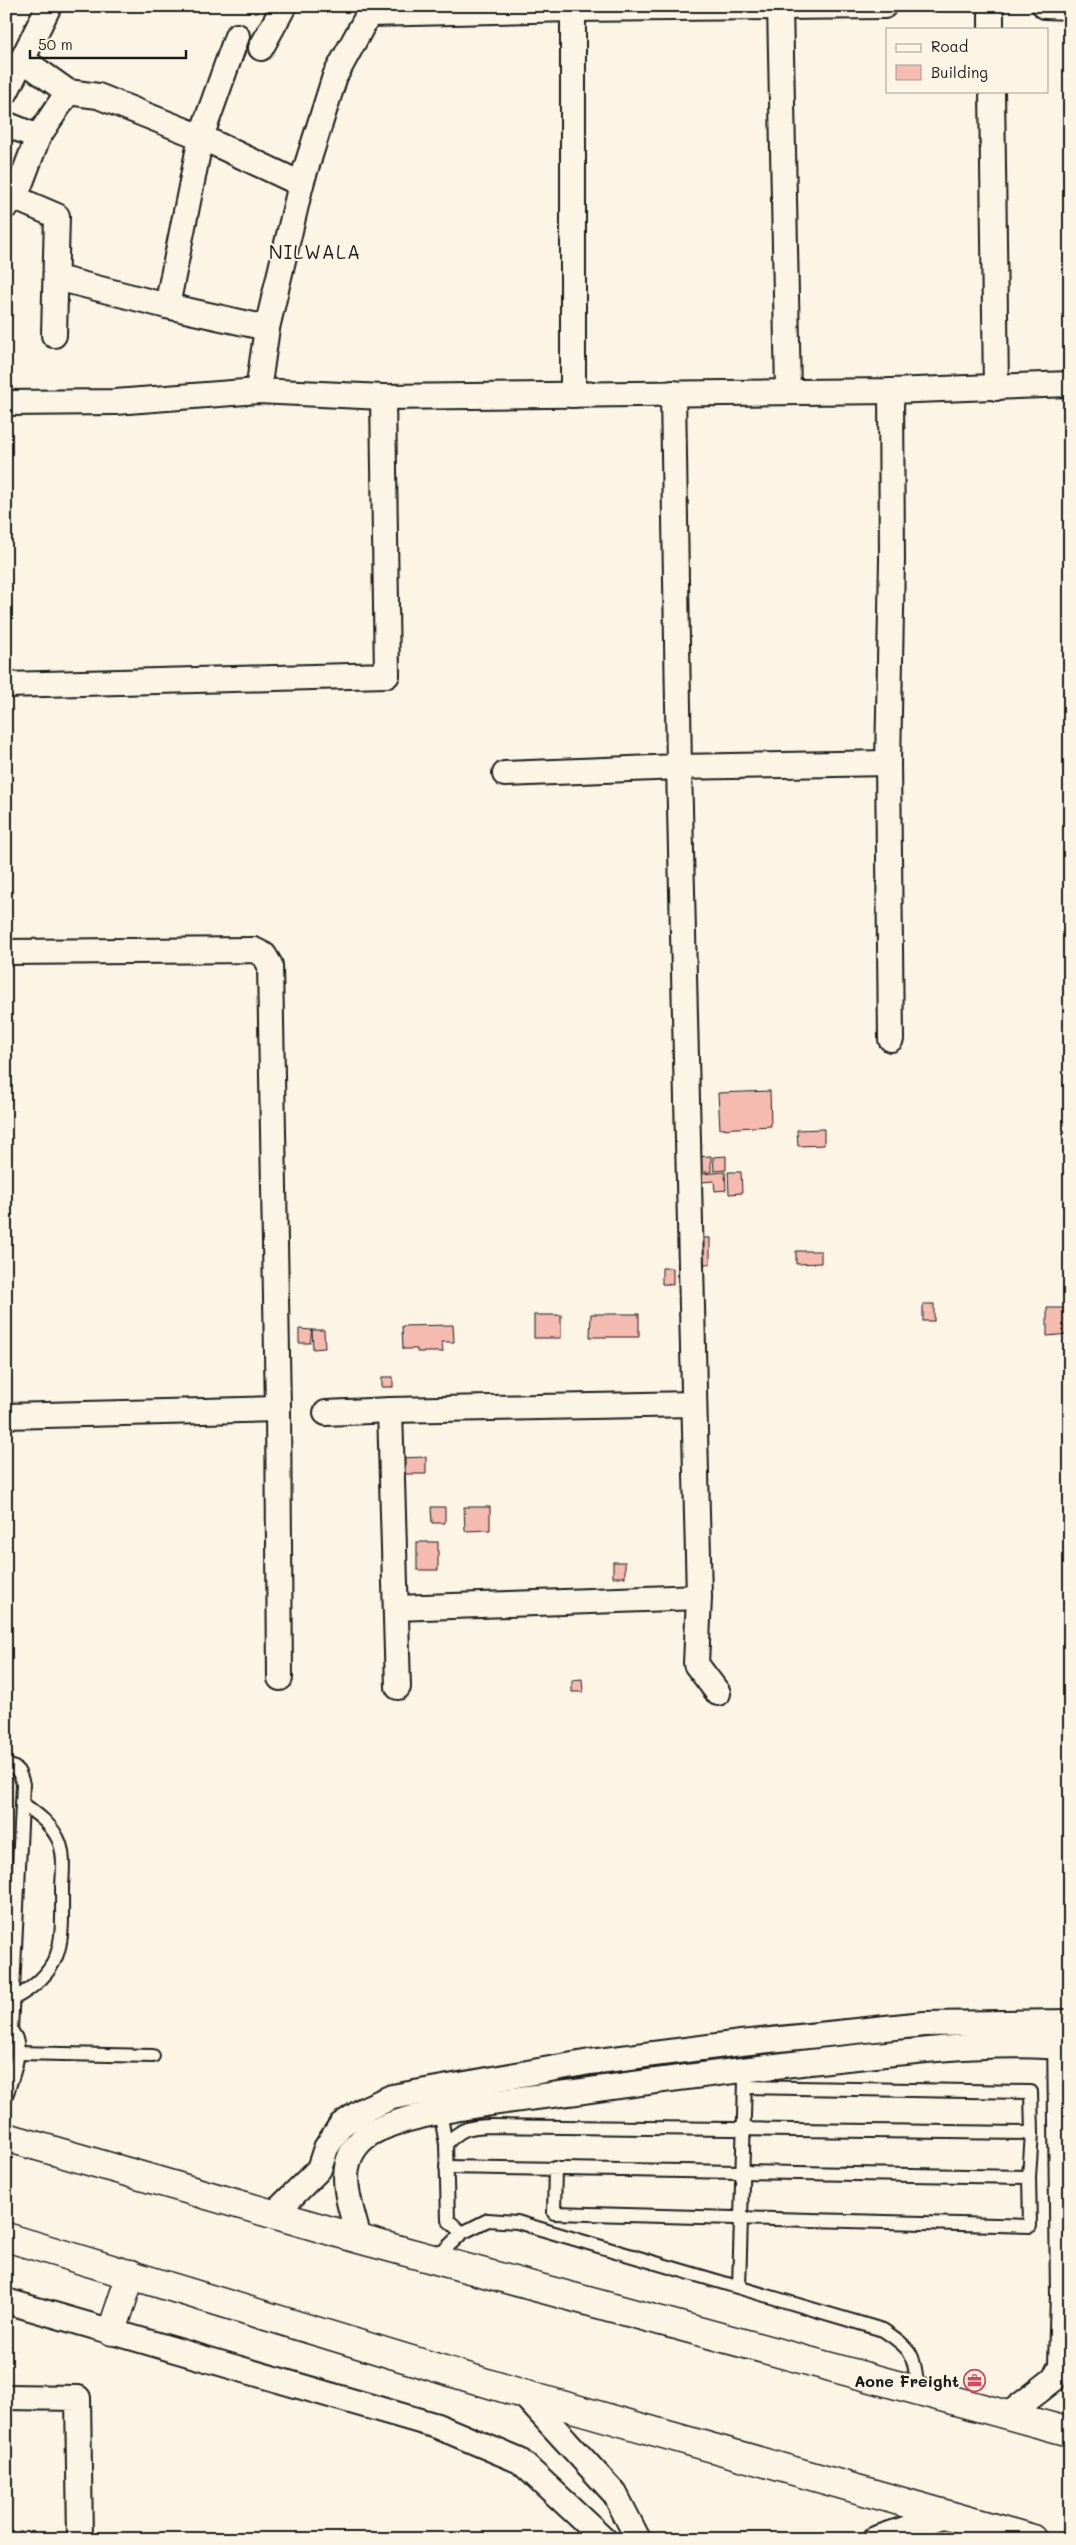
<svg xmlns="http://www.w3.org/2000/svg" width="1076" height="2545" viewBox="0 0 1076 2545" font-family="Mali,sans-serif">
<rect width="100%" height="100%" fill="#fcf5e5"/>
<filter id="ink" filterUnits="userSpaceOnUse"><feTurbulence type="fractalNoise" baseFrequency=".02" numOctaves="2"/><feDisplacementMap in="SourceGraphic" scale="10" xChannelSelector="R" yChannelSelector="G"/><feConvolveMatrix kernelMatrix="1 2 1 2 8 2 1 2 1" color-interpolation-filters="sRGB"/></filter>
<g filter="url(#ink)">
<g fill="#f5bbb0" stroke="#1c1c1c">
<path d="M 770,1091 L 771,1126 L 720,1129 L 718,1093 Z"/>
<path d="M 824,1129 L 824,1145 L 798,1146 L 797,1130 Z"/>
<path d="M 711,1156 L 711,1172 L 694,1172 L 694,1157 Z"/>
<path d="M 726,1156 L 726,1170 L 714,1171 L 713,1157 Z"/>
<path d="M 725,1172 L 726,1190 L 715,1191 L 714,1181 L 702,1182 L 702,1174 Z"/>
<path d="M 728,1172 L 741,1172 L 742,1193 L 729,1194 Z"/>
<rect x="697" y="1238" width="13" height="26"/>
<path d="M 796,1251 L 821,1251 L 821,1263 L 796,1264 Z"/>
<path d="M 662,1268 L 673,1268 L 673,1285 L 662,1284 Z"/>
<rect x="923" y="1304" width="11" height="17"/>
<path d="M 1047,1308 L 1069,1308 L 1069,1334 L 1047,1336 Z"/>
<path d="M 591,1314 L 639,1314 L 639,1337 L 590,1337 Z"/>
<rect x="534" y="1315" width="27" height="23"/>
<path d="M 453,1325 L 454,1342 L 442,1342 L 443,1352 L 417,1352 L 417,1349 L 403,1349 L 402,1326 Z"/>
<path d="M 299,1329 L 312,1330 L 310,1343 L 299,1343 Z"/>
<path d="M 312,1330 L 324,1330 L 325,1348 L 313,1349 Z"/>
<rect x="382" y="1377" width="11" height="10"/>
<path d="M 426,1457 L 426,1474 L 398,1474 L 398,1458 Z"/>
<path d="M 431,1507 L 445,1507 L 445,1523 L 432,1523 Z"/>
<path d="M 464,1507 L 490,1507 L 490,1530 L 465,1531 Z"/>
<rect x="417" y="1542" width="21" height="28"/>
<rect x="613" y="1562" width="12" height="15"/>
<path d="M 582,1679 L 583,1692 L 572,1692 L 572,1680 Z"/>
</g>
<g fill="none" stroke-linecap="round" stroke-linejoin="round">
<defs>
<g id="service">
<path d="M 6,1765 C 18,1767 20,1773 23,1784 L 11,2030"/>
<path d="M 13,1999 C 67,1970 62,1940 62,1886 C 63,1871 65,1851 57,1837 C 49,1822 35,1813 22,1803"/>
<path d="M 6,2027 C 29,2040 12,2077 6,2096"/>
<path d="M 18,2053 L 153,2056"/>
<path d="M 746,2087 L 1031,2092 L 1032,2133"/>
<path d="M 440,2112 L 446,2144 L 448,2220 L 462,2233"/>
<path d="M 446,2144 C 462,2128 468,2127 490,2126 L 1032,2133 L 1029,2177"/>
<path d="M 446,2167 L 1029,2177 L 1030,2226 L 554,2213 L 555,2168"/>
<path d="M 435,2259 L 462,2233 L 488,2220 L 517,2222 L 883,2330 C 915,2351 913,2354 918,2390"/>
<path d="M 739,2287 L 745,2081"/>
</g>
<g id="minor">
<path d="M 573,6 L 573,395"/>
<path d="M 780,6 L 788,391"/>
<path d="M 991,6 L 991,29"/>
<path d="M 1045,6 L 1070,7"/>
<path d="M 370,14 L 573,9 L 884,6"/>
<path d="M 261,48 L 284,6"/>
<path d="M 23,60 L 68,92 L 98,96 L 201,137 L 301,184"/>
<path d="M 992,91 L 996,388"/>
<path d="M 6,92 L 49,6"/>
<path d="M 6,124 L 38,137"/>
<path d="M 15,198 L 57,216 L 54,335"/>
<path d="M 6,206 L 15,198 L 38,137 L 68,92"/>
<path d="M 57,278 L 167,306 L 267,328"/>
<path d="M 167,306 L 201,137 L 237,36"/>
<path d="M 258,391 L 267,328 L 301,184 L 335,76 L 373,6"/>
<path d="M 891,391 L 892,560 L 888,763 L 891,1039"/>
<path d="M 673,393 L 679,767 L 699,1597 L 696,1664 L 718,1693"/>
<path d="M 6,403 L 115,402 L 258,391 L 383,397 L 891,391 L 1070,384"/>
<path d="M 6,685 L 387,675 L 383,397"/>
<path d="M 505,774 L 679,767 L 888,763"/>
<path d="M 6,952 L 254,950 L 264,955 L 270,965 L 278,1409 L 280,1678"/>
<path d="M 390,1410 L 398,1687"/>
<path d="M 326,1413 L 390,1410 L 694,1404"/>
<path d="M 6,1416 L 278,1409"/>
<path d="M 396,1608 L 699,1597"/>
<path d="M 274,2214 L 319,2169 L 326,2148 L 341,2125 L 365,2109 L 392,2097 L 590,2062 L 741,2043 L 924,2024 L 1070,2022"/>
<path d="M 359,2239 C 351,2206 332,2165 364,2138 C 395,2111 531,2098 576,2092 C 676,2078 776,2065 876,2055 C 934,2049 1012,2041 1070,2048"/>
<path d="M 6,2301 L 437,2426 L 520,2461 L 604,2539"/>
<path d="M 523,2394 L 615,2494 L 638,2539"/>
<path d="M 6,2397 L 78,2398 L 80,2539"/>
<path d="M 1008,2415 L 1054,2379 L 1061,2365 L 1063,2294 L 1060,2033"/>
<path d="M 875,2539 L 946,2515"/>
</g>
<g id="secondary">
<path d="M 6,2137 L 359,2239 L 1070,2432"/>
<path d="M 6,2237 L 523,2394 L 1033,2539"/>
<path d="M 112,2331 L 131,2274"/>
</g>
</defs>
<use href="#service" stroke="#1c1c1c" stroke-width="16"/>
<use href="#minor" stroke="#1c1c1c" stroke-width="28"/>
<use href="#secondary" stroke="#1c1c1c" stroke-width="31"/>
<use href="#service" stroke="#fcf5e5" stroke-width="12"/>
<use href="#minor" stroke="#fcf5e5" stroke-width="24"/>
<use href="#secondary" stroke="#fcf5e5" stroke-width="28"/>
</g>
</g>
<defs>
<symbol id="office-ring" viewBox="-11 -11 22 22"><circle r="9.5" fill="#fcf5e5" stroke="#d1495b" stroke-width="1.5"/><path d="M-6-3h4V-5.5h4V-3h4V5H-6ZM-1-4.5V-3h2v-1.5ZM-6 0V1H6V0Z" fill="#d1495b"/></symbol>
</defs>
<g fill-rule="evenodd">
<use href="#office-ring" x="962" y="2368" width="25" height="25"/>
</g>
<g text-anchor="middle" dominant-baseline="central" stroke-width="4" stroke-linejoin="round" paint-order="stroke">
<g font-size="16" font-weight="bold" fill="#1c1c1c" stroke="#fcf5e5" text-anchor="end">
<text x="959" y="2380">Aone Freight</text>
</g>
<g font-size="19" letter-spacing="1" fill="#1c1c1c" stroke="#fcf5e5">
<text x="315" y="251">NILWALA</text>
</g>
</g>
<rect width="1076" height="2545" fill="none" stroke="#fcf5e5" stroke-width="25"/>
<rect x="12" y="12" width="1051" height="2520" fill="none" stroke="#1c1c1c" stroke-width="2" filter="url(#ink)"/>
<rect x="886" y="28" width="162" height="65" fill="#fcf5e5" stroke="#a29e95"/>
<rect x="896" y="44" width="25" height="8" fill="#fcf5e5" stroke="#a29e95"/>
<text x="931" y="52" font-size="15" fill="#1c1c1c">Road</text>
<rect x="896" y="65" width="25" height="15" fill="#f5bbb0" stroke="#a29e95"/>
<text x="931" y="78" font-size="15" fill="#1c1c1c">Building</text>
<path d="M30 50v8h156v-8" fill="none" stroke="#1c1c1c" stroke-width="2.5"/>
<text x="38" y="50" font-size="15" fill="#1c1c1c" stroke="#fcf5e5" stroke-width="4" paint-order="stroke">50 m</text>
</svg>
